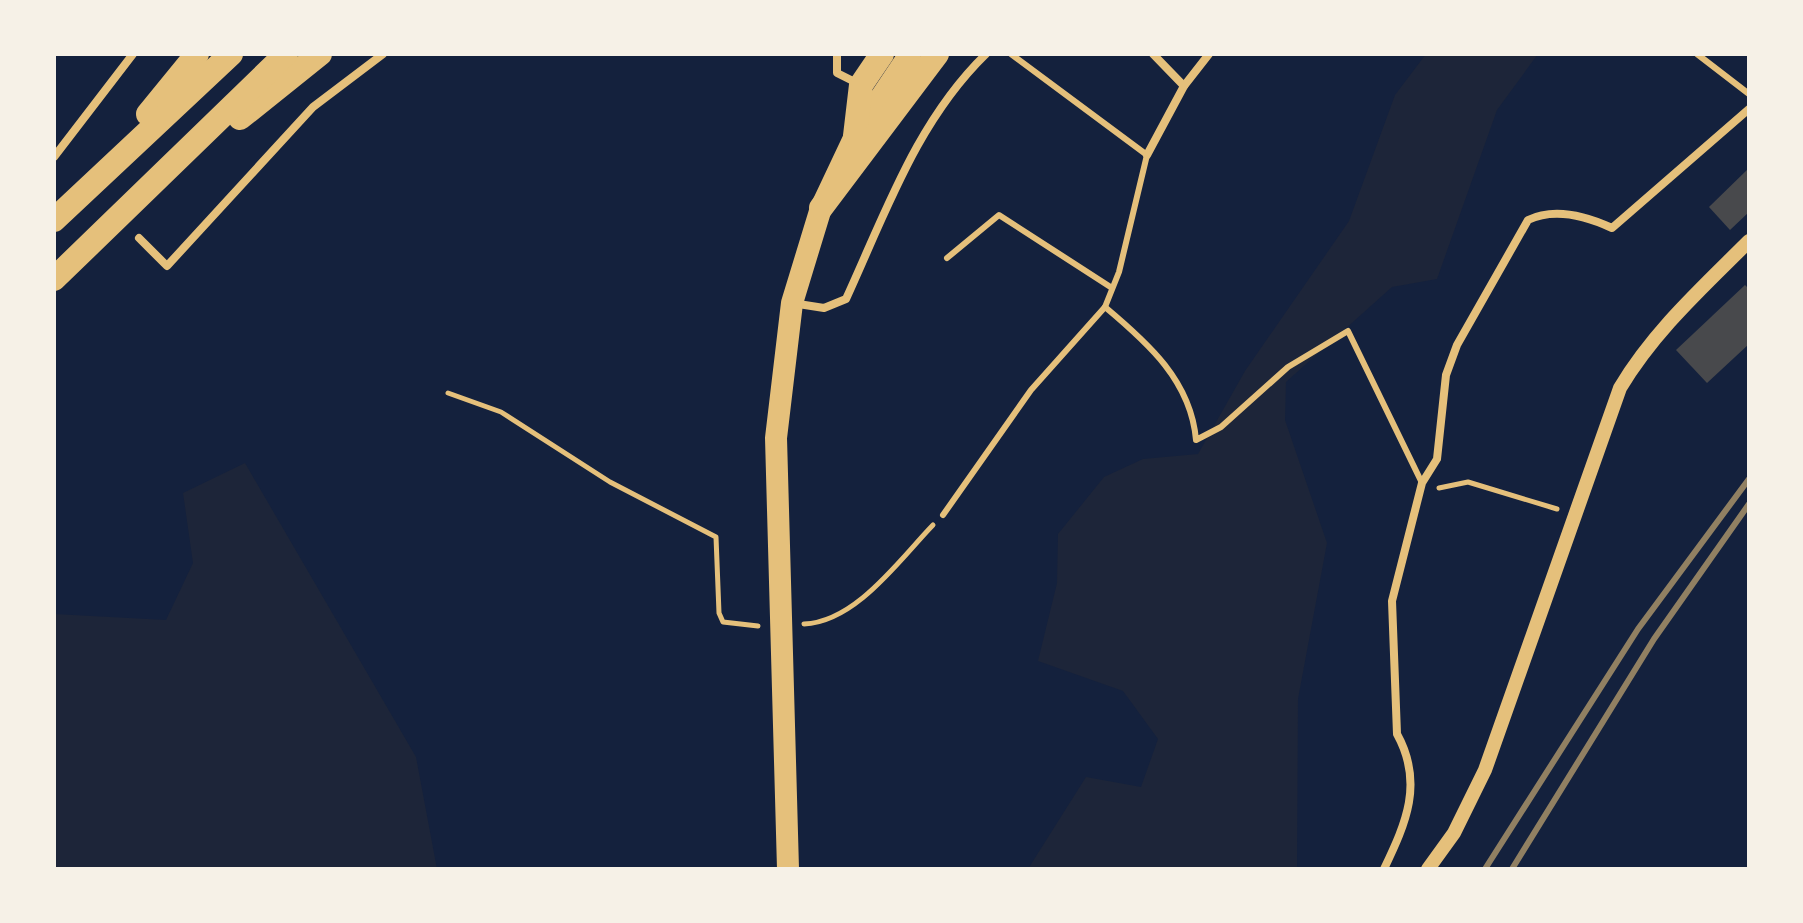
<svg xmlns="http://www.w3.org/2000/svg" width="1803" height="923" viewBox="0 0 1803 923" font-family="Poppins,sans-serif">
<rect width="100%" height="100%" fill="#14213d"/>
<g fill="#1d2539">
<path d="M 1426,54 L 1538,54 L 1497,110 L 1437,279 L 1392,287 L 1286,382 L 1285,420 L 1327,543 L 1298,699 L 1297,869 L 1028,869 L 1086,777 L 1141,787 L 1158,739 L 1123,691 L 1038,661 L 1057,583 L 1058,534 L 1104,477 L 1143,459 L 1198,454 L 1245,371 L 1349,221 L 1395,95 Z"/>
<path d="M 245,463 L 416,757 L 437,869 L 54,869 L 54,614 L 166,620 L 193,563 L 183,493 Z"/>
</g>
<g fill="#48494c">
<path d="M 1749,168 L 1749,212 L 1730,230 L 1709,207 Z"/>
<path d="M 1745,285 L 1749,289 L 1749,344 L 1707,383 L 1676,350 Z"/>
</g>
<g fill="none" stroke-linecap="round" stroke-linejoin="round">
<g stroke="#e5c07b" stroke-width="5">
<path d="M 448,393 L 501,412 L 610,482 L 716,537 L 719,613 L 723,622 L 758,626"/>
<path d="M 1439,488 L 1468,482 L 1557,509"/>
<path d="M 804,624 C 856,622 900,559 933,525"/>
</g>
<g stroke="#e5c07b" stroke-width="6">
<path d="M 1697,54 L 1749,94"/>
<path d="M 947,258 L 999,215 L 1112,288"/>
<path d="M 1105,307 C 1148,343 1191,381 1196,440 L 1221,427 L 1288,367 L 1348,331 L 1422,483"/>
<path d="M 943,515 L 1031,390 L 1105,307 L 1119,272 L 1147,155 L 1011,54"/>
</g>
<g stroke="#e5c07b" stroke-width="8">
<path d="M 837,54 L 837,73 L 859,84"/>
<path d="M 1153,54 L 1184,86"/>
<path d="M 1147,155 L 1184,86 L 1209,54"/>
<path d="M 54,157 L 133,54"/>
<path d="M 139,238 L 167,266 L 313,107 L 383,54"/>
<path d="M 792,303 L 824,308 L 846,299 C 886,212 917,121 986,54"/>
<path d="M 1384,869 C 1406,823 1424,783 1397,734 L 1392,601 L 1422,483 L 1437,459 L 1446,375 L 1457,345 L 1528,220 C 1555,207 1586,216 1612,228 L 1749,109"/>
</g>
<path stroke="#e5c07b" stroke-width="14" d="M 1428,869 L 1454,833 L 1485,770 L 1620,388 C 1654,331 1702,288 1749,241"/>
<path stroke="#e5c07b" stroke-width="22" d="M 788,869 L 776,438 L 792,303 L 821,208 L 855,136 L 910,54"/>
<g stroke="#e5c07b" stroke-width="24">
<path d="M 148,114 L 197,54"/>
<path d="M 240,118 L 320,54"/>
<path d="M 855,136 L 861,85 L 882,54"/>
<path d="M 821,208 L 937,54"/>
<path d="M 54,220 L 231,54"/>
<path d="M 54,279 L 286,54"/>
</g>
<g stroke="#918062" stroke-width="6">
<path d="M 1485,869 L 1638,629 L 1749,479"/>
<path d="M 1512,869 L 1654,639 L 1749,504"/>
</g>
</g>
<rect width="1803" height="923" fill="none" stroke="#f6f1e7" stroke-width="112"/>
</svg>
